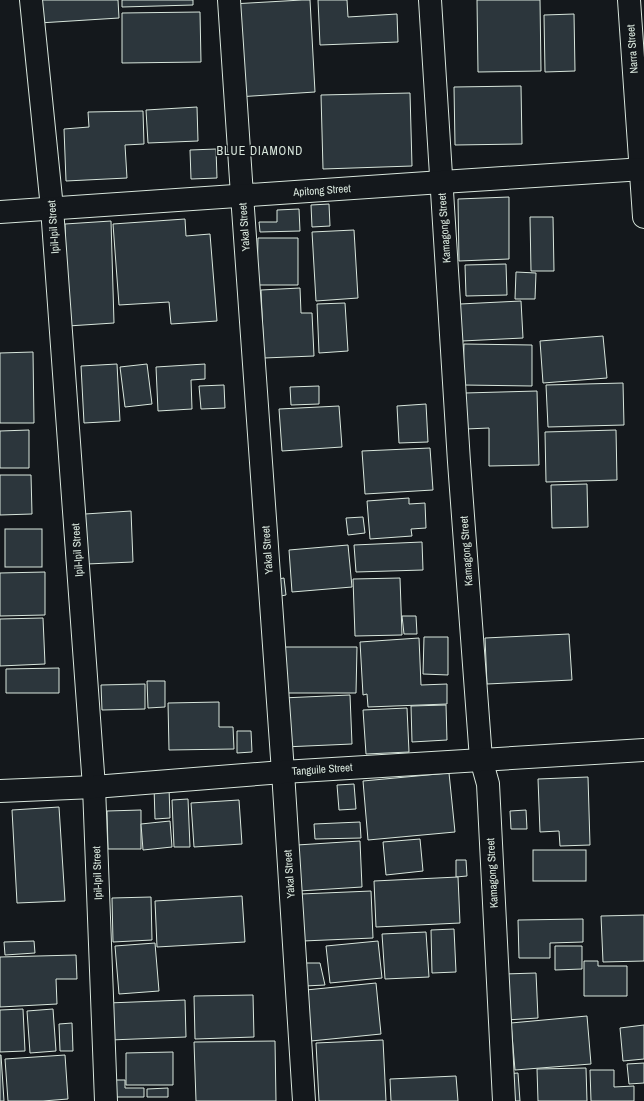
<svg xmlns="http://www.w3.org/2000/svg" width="644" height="1101" viewBox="0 0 644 1101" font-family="'Archivo Narrow',sans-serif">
<rect width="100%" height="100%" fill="#14181c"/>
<g fill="#2c363c" stroke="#d8e6dc">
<path d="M 38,0 L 118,0 L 119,18 L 39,23 Z"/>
<path d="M 122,0 L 193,0 L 193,5 L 122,7 Z"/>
<path d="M 302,0 L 310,0 L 315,92 L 237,97 L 232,4 Z"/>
<path d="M 318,0 L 347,0 L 348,17 L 397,14 L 398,42 L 320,45 Z"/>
<path d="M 477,0 L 540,0 L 541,71 L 478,72 Z"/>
<path d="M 200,12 L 201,62 L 122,63 L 122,13 Z"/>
<path d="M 574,14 L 575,71 L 545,72 L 544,15 Z"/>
<path d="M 521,86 L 522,144 L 455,145 L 454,87 Z"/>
<path d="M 410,93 L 412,166 L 323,169 L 321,95 Z"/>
<path d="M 197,107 L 198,141 L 148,143 L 146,110 Z"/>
<path d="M 143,111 L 144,144 L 125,145 L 127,178 L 66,181 L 64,129 L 89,127 L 88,112 Z"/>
<path d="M 216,149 L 217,178 L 191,179 L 190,150 Z"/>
<path d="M 509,197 L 509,259 L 459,261 L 458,199 Z"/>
<path d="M 329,204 L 330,226 L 312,227 L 311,205 Z"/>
<path d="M 299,209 L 300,231 L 260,232 L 259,222 L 277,222 L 277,210 Z"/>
<path d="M 530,217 L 553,217 L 554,271 L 531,271 Z"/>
<path d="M 185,219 L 186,236 L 210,234 L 217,321 L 171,324 L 169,302 L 119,305 L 113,224 Z"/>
<path d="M 111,221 L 114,323 L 68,326 L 65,224 Z"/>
<path d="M 354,230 L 358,298 L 316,301 L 312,232 Z"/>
<path d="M 258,238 L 298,238 L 298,285 L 257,285 Z"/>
<path d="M 506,264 L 507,295 L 466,296 L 465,265 Z"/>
<path d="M 516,272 L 536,273 L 535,299 L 515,299 Z"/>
<path d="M 300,288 L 301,313 L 312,313 L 314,356 L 264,358 L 261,290 Z"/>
<path d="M 521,301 L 523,338 L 462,341 L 460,304 Z"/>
<path d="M 345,303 L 348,351 L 319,353 L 317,304 Z"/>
<path d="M 603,336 L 607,378 L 543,383 L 540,341 Z"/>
<path d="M 464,344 L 532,345 L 532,386 L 463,385 Z"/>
<path d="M 33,352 L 34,423 L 0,423 L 0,353 Z"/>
<path d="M 117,364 L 120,421 L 84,423 L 81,366 Z"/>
<path d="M 147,364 L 152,404 L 125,407 L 120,367 Z"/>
<path d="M 205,364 L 205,379 L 191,380 L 192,409 L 158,411 L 156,367 Z"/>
<path d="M 623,383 L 624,425 L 548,427 L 546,385 Z"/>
<path d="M 224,385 L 225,408 L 201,409 L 199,386 Z"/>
<path d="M 319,386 L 319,404 L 291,405 L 290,387 Z"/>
<path d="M 537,391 L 539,465 L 489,466 L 489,428 L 466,429 L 465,393 Z"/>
<path d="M 426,404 L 428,442 L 399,443 L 397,406 Z"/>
<path d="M 339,406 L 342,447 L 282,451 L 279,409 Z"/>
<path d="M 29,430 L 29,468 L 0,468 L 0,431 Z"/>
<path d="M 616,430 L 617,480 L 546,482 L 545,432 Z"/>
<path d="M 430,448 L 433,490 L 365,494 L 362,451 Z"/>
<path d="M 0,475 L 31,475 L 32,514 L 0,515 Z"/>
<path d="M 587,484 L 588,527 L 552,528 L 551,485 Z"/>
<path d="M 409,498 L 409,504 L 425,503 L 426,528 L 411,529 L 412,536 L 370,539 L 367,501 Z"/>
<path d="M 131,511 L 133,562 L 87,564 L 85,514 Z"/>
<path d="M 363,517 L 365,533 L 348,535 L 346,518 Z"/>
<rect x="5" y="529" width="37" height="38"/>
<path d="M 422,542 L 423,570 L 356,572 L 354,545 Z"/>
<path d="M 348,545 L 352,587 L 292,592 L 289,550 Z"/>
<path d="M 45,572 L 45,615 L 0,616 L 0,573 Z"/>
<path d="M 284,578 L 286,595 L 275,597 L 272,580 Z"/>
<path d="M 400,578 L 402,635 L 355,636 L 353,579 Z"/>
<path d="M 402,616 L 416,616 L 417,634 L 404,634 Z"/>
<path d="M 43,618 L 45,664 L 0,666 L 0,619 Z"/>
<path d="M 569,634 L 572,680 L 487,684 L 485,638 Z"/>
<path d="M 424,637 L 448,637 L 448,675 L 423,674 Z"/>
<path d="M 419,638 L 421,685 L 447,684 L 447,704 L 368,707 L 367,694 L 363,695 L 360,642 Z"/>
<path d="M 282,647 L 357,647 L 356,693 L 282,693 Z"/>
<path d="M 59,668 L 59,693 L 6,693 L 6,669 Z"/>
<path d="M 147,681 L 165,681 L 165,707 L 148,708 Z"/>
<path d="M 145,684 L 145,709 L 102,710 L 101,685 Z"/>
<path d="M 350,695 L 352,744 L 284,747 L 282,698 Z"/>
<path d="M 219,702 L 219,727 L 233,727 L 234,749 L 169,750 L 168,703 Z"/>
<path d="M 446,705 L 447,740 L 412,742 L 411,706 Z"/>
<path d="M 407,708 L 409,752 L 366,754 L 363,710 Z"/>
<path d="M 237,731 L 251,731 L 252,752 L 237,753 Z"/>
<path d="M 449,773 L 455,832 L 368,840 L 363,781 Z"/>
<path d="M 588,777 L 590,845 L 560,846 L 559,831 L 540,832 L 538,779 Z"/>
<path d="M 354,784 L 356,809 L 339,810 L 337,785 Z"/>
<path d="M 154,787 L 169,787 L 170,818 L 155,819 Z"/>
<path d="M 188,799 L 190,847 L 174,847 L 172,800 Z"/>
<path d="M 239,800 L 242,844 L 194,847 L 191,803 Z"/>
<path d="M 59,807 L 65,901 L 17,903 L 12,810 Z"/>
<path d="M 141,810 L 141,849 L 108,849 L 107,811 Z"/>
<path d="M 526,810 L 527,829 L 511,829 L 510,811 Z"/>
<path d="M 170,821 L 172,847 L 143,850 L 141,824 Z"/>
<path d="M 360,822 L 361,838 L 315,839 L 314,824 Z"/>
<path d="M 420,839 L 423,871 L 386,875 L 383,842 Z"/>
<path d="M 360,841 L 362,887 L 299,891 L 297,845 Z"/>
<rect x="533" y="850" width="53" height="31"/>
<path d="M 456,860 L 466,860 L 467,876 L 456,877 Z"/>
<path d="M 458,877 L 460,923 L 376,927 L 374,881 Z"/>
<path d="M 371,891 L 373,938 L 303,941 L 301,894 Z"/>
<path d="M 242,896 L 245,942 L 157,947 L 155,901 Z"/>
<path d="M 151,897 L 152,940 L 113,942 L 112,898 Z"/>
<path d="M 644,915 L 644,961 L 603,962 L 601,916 Z"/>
<path d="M 583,919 L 583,942 L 550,943 L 550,958 L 519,958 L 518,920 Z"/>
<path d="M 454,929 L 456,972 L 432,973 L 431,930 Z"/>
<path d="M 426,932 L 429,977 L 385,979 L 382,934 Z"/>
<path d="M 34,941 L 35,953 L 5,955 L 4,942 Z"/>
<path d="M 378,941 L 382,978 L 330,983 L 326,946 Z"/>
<path d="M 155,943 L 159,991 L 119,994 L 115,946 Z"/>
<path d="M 555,946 L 582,946 L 582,969 L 555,970 Z"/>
<path d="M 76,955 L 77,979 L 56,979 L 57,1004 L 0,1007 L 0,957 Z"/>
<path d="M 584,961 L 598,961 L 598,966 L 627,966 L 627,996 L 584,996 Z"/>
<path d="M 304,963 L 320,963 L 325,985 L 305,986 Z"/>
<path d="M 536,973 L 538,1018 L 506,1020 L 504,974 Z"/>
<path d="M 376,983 L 381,1034 L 311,1041 L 306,990 Z"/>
<path d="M 253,995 L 254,1037 L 195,1039 L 194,996 Z"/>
<path d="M 185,1000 L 186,1037 L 110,1040 L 108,1003 Z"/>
<path d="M 23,1009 L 25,1051 L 0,1052 L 0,1010 Z"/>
<path d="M 53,1009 L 56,1051 L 30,1053 L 27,1011 Z"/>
<path d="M 587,1016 L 591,1064 L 515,1070 L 511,1023 Z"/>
<path d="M 72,1023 L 73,1051 L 60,1051 L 59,1024 Z"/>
<path d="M 644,1025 L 644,1059 L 623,1061 L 620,1028 Z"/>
<path d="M 383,1040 L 386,1101 L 319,1101 L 316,1043 Z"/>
<path d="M 275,1041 L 276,1101 L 196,1101 L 194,1042 Z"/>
<path d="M 173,1052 L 173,1085 L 126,1085 L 126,1053 Z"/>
<path d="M 0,1055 L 1,1055 L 4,1101 L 0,1101 Z"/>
<path d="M 65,1055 L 68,1099 L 43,1101 L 8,1101 L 5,1059 Z"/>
<path d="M 644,1063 L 644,1083 L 629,1084 L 627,1064 Z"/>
<path d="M 586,1068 L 587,1101 L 538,1101 L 537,1069 Z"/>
<path d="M 590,1070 L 614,1070 L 614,1087 L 634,1086 L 634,1101 L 591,1101 Z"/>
<path d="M 518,1073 L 520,1101 L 507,1101 L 505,1074 Z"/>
<path d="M 456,1076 L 458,1101 L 391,1101 L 390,1079 Z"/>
<path d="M 110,1080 L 125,1080 L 125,1088 L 144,1088 L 144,1097 L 111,1097 Z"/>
<path d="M 168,1088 L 168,1097 L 147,1097 L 147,1089 Z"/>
</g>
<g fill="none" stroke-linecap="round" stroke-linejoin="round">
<defs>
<g id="street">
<path d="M 31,0 L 52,208 L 94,787 L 106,1101"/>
<path d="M 229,0 L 242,195 L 283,772 L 304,1101"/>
<path d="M 430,0 L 459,462 L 481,759 L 488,784 L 504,1101"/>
<path d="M 629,0 L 644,217"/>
<path d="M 0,212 L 442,182 L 644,169"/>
<path d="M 0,791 L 94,787 L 283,772 L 644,750"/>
</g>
</defs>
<use href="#street" stroke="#d8e6dc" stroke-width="24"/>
<use href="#street" stroke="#14181c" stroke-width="22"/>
</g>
<g text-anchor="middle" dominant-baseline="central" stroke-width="3" stroke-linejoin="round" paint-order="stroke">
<g font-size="11" fill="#d8e6dc" stroke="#14181c">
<text transform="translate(632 49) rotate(-94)">Narra Street</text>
<text transform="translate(322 190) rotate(-4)">Apitong Street</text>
<text transform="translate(53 227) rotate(-94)">Ipil-Ipil Street</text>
<text transform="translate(244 227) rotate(-94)">Yakal Street</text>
<text transform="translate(444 228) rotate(-94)">Kamagong Street</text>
<text transform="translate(77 550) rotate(-94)">Ipil-Ipil Street</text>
<text transform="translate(267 550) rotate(-94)">Yakal Street</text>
<text transform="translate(466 551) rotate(-94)">Kamagong Street</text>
<text transform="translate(322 769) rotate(-4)">Tanguile Street</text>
<text transform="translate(97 873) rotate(-92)">Ipil-Ipil Street</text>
<text transform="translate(492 873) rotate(-93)">Kamagong Street</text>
<text transform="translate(289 874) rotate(-94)">Yakal Street</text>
</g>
<g font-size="12" letter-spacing="1" fill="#d8e6dc" stroke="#14181c">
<text x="260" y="151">BLUE DIAMOND</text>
</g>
</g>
</svg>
